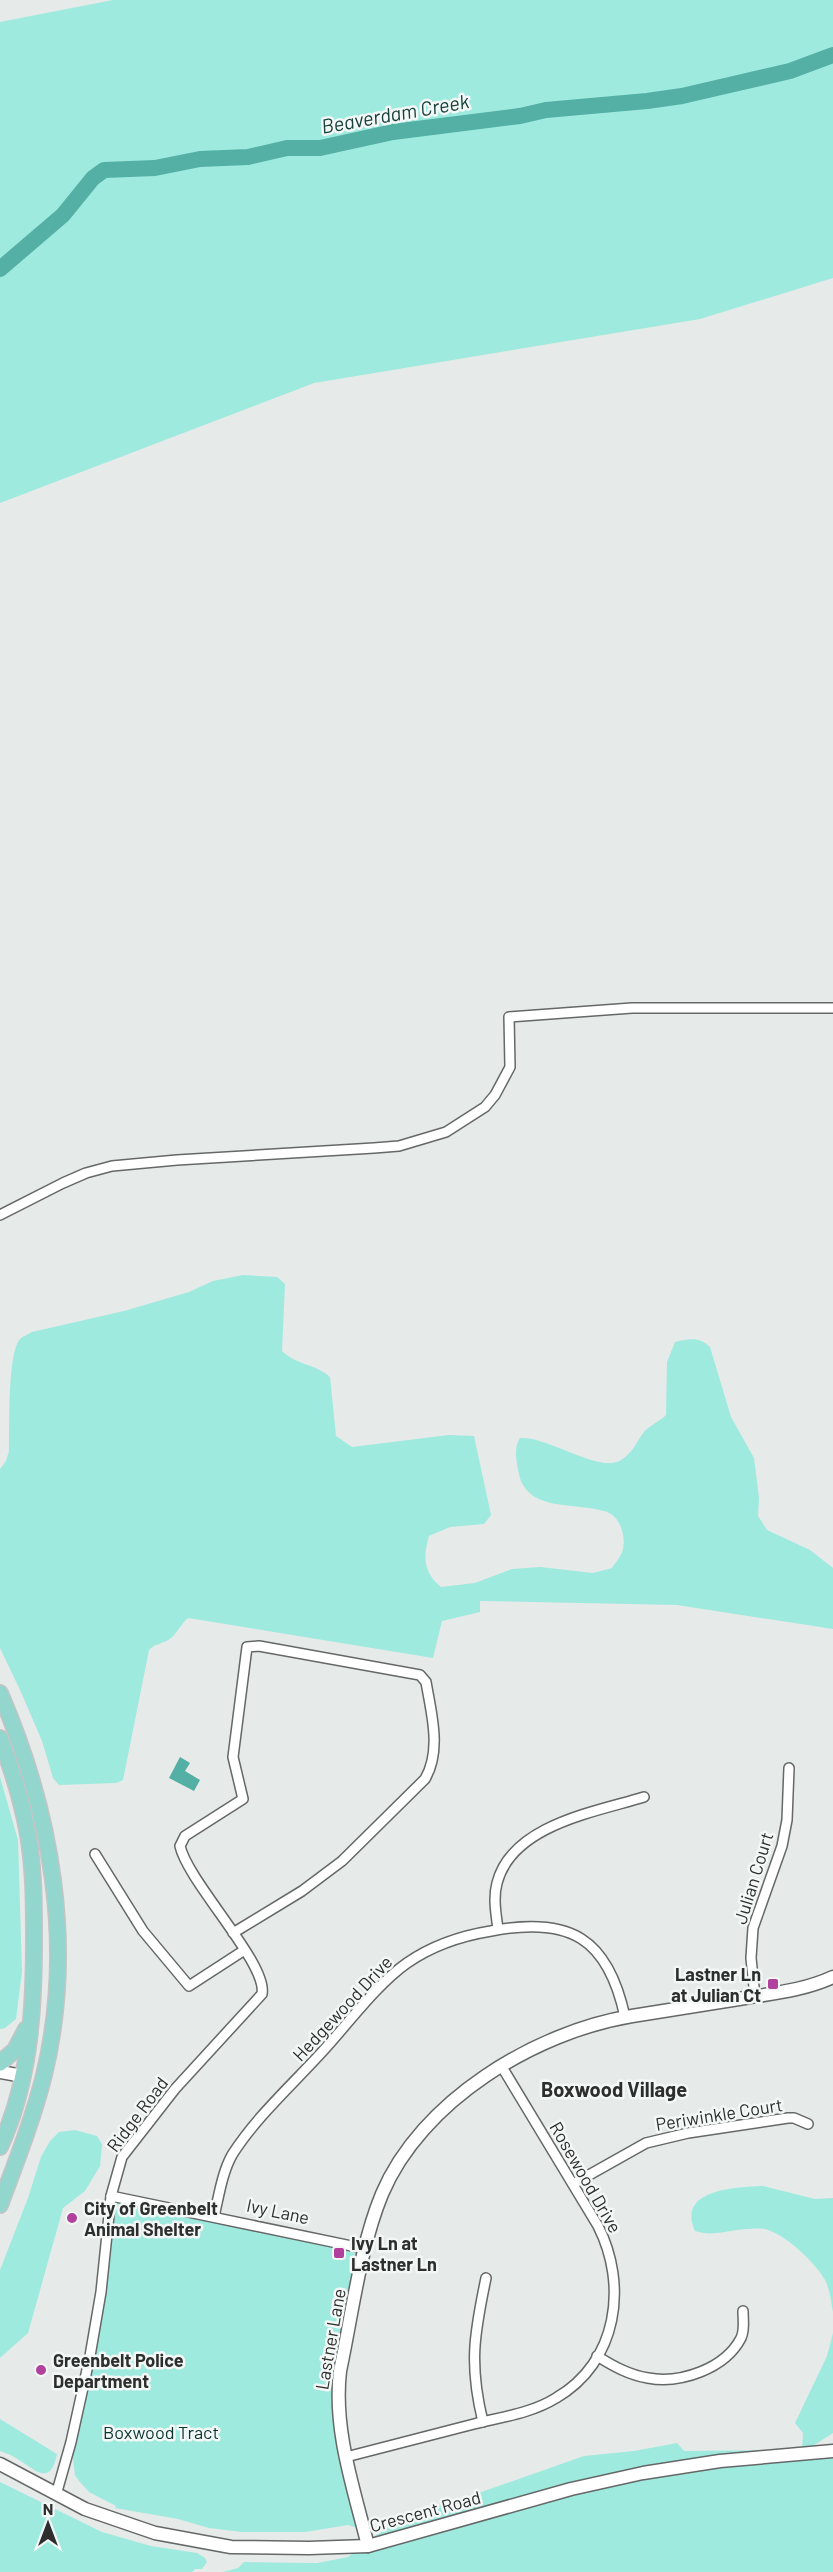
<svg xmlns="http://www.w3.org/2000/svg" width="833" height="2572" viewBox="0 0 833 2572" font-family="Barlow,sans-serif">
<rect width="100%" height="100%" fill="#e6eae9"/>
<g fill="#9eeadf">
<path d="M 113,0 L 833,0 L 833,278 L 700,319 L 314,383 L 0,503 L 0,22 Z"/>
<path d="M 243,1275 L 277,1277 L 285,1284 L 282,1351 C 296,1365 316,1364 330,1377 L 336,1436 L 352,1447 L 449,1435 L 474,1436 L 491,1515 L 484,1524 L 450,1527 L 429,1536 C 423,1557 423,1572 441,1587 L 475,1583 L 512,1569 L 540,1567 L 593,1573 L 612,1568 C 615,1563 620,1558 622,1552 C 627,1539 621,1517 607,1512 C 575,1501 525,1514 518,1470 C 516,1459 514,1447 520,1438 C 548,1436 600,1474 621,1460 C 633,1453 636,1442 644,1432 C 650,1425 660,1421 666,1415 L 667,1362 L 675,1342 C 689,1339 699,1336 710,1347 L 731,1417 L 754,1458 L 759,1498 L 758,1516 L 767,1530 L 810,1550 L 833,1568 L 833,1629 L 677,1605 L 480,1601 L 480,1612 L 442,1621 L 433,1658 L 188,1618 C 181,1624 178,1632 171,1638 C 164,1644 155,1643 149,1650 L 123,1780 L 116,1783 L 59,1785 L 53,1778 L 42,1741 L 21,1692 L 0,1648 L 0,1469 L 6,1461 L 9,1451 C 10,1429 7,1354 20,1339 C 23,1336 29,1334 32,1332 L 124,1311 L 189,1292 L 213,1281 Z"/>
<path d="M 0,1777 L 18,1840 L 22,1972 L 16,2019 L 5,2028 L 0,2029 Z"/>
<path d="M 75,2130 L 97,2136 L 102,2144 L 100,2166 L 85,2191 L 63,2208 L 28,2333 L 0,2358 L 0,2270 L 28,2198 L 41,2157 L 50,2141 L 59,2132 Z"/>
<path d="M 763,2186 L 815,2199 L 833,2198 L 833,2312 C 831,2302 830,2289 825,2280 C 815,2262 785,2234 765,2229 C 759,2228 751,2229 746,2229 C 728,2230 712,2237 695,2231 C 676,2189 737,2187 763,2186 Z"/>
<path d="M 111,2196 L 366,2249 L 337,2392 L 364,2530 L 348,2525 L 305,2532 L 242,2532 L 209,2528 L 178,2519 L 115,2508 L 116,2506 L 89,2492 L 79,2481 L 75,2475 L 71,2442 L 82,2393 Z"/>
<path d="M 833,2333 L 833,2433 L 808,2449 L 833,2449 L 833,2572 L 223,2572 L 238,2568 L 244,2562 L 317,2563 L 348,2557 L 399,2518 L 473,2495 L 584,2456 L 634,2451 L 677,2443 L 684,2451 L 802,2450 L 803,2433 L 795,2423 L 827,2356 Z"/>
<path d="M 0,2419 L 57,2454 C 50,2489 34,2468 14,2457 C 10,2454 5,2453 0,2451 Z"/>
<path d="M 0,2482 L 102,2532 L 151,2546 L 197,2553 L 205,2558 L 207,2562 L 202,2569 L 195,2569 L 192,2572 L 0,2572 Z"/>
</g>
<path fill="#54afa4" d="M 180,1757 L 190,1763 L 185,1771 L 200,1780 L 194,1791 L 169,1778 Z"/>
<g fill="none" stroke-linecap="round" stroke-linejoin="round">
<path stroke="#54afa4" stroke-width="16" d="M 0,269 L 63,215 L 93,178 L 104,170 L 155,168 L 200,159 L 248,157 L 287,148 L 320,148 L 393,132 L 520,116 L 546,110 L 647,101 L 682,96 L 790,71 L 833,55"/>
<defs>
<g id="minor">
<path d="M 0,1215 L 63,1183 L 86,1173 L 112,1166 L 177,1160 L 374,1148 L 399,1146 L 446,1132 L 485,1107 L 495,1095 L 510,1067 L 509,1017 L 632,1008 L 833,1008"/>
<path d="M 95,1854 L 143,1931 L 189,1986 L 243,1951"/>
<path d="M 498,1929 C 496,1914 493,1898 497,1883 C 512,1825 595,1812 644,1797"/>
<path d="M 755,1997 L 751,1958 L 753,1928 L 782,1846 L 787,1820 L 789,1768"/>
<path d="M 573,2184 L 646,2143 L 688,2133 L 788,2118 L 794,2118 L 808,2124"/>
<path d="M 111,2196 L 366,2249"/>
<path d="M 214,2216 C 219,2196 222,2173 232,2155 C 256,2117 292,2085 322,2052 C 347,2025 377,1984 407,1963 C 433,1945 460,1936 491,1931 C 570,1916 608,1938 625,2017"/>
<path d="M 597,2356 C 613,2366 629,2375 648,2378 C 680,2384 725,2369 741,2338 C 745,2330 743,2320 743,2311"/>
<path d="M 483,2422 C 469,2365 474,2335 486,2278"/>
<path d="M 346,2457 C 389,2446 432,2435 474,2424 C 502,2417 532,2413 556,2398 C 618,2362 628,2285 598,2226 L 502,2067"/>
<path d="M 56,2495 L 71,2442 L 90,2356 L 101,2292 L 111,2196 L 122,2157 L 175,2089 L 262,1994 C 268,1964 188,1882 180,1846 L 185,1836 L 243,1799 L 233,1757 L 247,1647 L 259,1646 L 420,1675 L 426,1682 C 431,1712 442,1750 425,1779 L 342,1861 L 302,1891 L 233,1933"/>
</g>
<g id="tertiary">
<path d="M 0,2072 L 23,2076"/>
<path d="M 0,2464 L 85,2509 L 155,2533 L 231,2547 L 309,2548 L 368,2546 L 571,2489 L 643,2473 L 720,2461 L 833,2451"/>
<path d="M 368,2546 C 354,2489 333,2430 340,2371 C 352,2315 360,2247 382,2194 C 421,2101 535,2032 632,2016 C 670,2010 707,2004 745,1998 C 775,1993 805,1990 833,1977"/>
</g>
<g id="primary">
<path d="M 0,1693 C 52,1813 75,1947 44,2075 C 33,2119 16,2162 0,2205"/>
<path d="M 0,1738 C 12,1769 22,1801 28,1835 C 34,1869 34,1905 34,1940 C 34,2010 30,2082 0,2147"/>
<path d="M 0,2063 L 15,2050 L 26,2029"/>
</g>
</defs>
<use href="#minor" stroke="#656867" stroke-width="12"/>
<use href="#tertiary" stroke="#656867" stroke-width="15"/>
<use href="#primary" stroke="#c4c5c4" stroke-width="18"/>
<use href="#minor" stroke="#fff" stroke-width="9"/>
<use href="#tertiary" stroke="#fff" stroke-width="12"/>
<use href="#primary" stroke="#92d6ce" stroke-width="15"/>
</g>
<g fill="#b1419d" stroke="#f3f7f6" stroke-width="2">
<rect x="767" y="1978" width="12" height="12" rx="3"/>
<circle cx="72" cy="2218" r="6"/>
<rect x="333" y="2247" width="12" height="12" rx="3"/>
<circle cx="41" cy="2370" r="6"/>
</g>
<g text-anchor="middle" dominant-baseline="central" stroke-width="5" stroke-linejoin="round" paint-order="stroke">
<g font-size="18" fill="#2d2f2e" stroke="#f3f7f6">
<text transform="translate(753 1878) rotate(-73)">Julian Court</text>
<text transform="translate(342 2008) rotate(-47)">Hedgewood Drive</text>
<text transform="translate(137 2114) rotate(-53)">Ridge Road</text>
<text transform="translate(719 2114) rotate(-9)">Periwinkle Court</text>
<text transform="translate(586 2177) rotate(60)">Rosewood Drive</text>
<text transform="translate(278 2211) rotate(12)">Ivy Lane</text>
<text transform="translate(330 2339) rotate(-80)">Lastner Lane</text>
<text transform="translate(425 2511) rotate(-15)">Crescent Road</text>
</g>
<g font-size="18" font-weight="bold" fill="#2d2f2e" stroke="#f3f7f6" text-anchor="start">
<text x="761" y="1974" text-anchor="end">Lastner Ln<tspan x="761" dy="21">at Julian Ct</tspan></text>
<text x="84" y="2208">City of Greenbelt<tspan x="84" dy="21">Animal Shelter</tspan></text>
<text x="351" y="2243">Ivy Ln at<tspan x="351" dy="21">Lastner Ln</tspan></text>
<text x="53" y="2360">Greenbelt Police<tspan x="53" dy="21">Department</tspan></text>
</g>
<g font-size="18" fill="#093531" stroke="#f3f7f6">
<text x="161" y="2432">Boxwood Tract</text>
</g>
<g font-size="20" font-style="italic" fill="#15403b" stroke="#f3f7f6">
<text transform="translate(395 113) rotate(-10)">Beaverdam Creek</text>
</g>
<g font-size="20" font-weight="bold" fill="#2d2f2e" stroke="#f3f7f6">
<text x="614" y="2089">Boxwood Village</text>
</g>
</g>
<g transform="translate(48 2524)" stroke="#f3f7f6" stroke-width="4.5" paint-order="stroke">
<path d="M0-4.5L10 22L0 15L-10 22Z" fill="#2d2f2e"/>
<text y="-9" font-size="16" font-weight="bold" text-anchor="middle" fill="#2d2f2e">N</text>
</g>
</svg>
